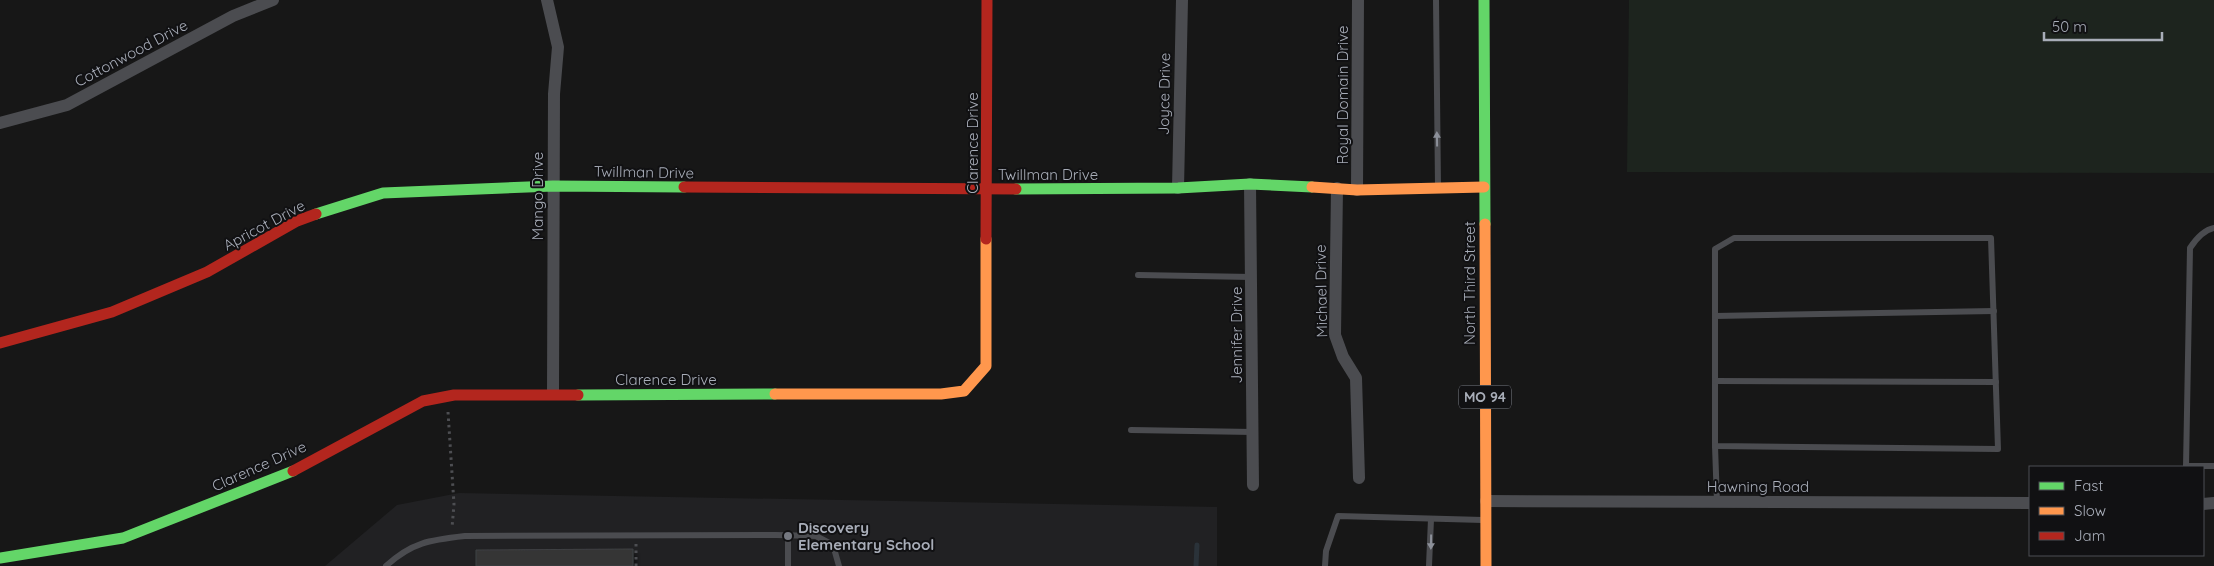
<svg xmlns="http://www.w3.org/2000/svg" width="2214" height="566" viewBox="0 0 2214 566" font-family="Quicksand,sans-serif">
<defs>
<filter id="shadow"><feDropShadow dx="3" dy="5.5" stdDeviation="2.5" flood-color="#0009"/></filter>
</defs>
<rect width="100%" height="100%" fill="#171717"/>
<path fill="#212123" d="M 459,493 L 1217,507 L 1217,566 L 325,566 L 397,505 Z"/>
<path fill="#1d241e" d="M 1629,0 L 2214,0 L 2214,173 L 1627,172 Z"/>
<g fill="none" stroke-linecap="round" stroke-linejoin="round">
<path stroke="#2a3239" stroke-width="5" d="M 1196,566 L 1197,545"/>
</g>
<path fill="#353536" stroke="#3f4043" filter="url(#shadow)" d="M 633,549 L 633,566 L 476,566 L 476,550 Z"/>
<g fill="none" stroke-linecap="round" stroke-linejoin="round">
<g stroke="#4d4e52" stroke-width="3" stroke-dasharray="2.5 4" stroke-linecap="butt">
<path d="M 448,412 L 454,504 L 452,528"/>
<path d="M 636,544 L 636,566"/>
</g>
<g stroke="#4b4c50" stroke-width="6">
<path d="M 1436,0 L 1438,187"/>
<path d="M 1734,238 L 1991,238 L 1998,449 L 1715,446 L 1715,249 Z"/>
<path d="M 1138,275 L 1252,277"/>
<path d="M 1715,316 L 1994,311"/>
<path d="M 1715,381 L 1996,382"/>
<path d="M 1131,430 L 1253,432"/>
<path d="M 1715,446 L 1717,502"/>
<path d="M 2186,466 L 2214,466"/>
<path d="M 2186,467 L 2190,248 C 2196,239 2204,230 2214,228"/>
<path d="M 386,566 C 412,542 430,540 465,536 L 776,535 L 816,536 L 833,545 L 839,566"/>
<path d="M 788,566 L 788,535"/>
<path d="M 1325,566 L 1326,551 L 1338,516 L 1483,520"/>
<path d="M 1429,566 L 1431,519"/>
</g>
<g stroke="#4b4c50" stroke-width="12">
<path d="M 547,0 L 558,47 L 554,94 L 553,393"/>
<path d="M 0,123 L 67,105 L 233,16 L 273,0"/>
<path d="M 1250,184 L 1253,485"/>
<path d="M 1178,188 L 1182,0"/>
<path d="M 1337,188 L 1335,335 L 1343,357 L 1356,378 L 1359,478"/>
<path d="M 1357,190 L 1358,0"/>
<path d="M 1486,501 L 2030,503"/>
<path d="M 2203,504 L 2214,503"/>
</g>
<g stroke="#63d668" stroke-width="11">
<path d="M 1484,0 L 1485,224"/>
<path d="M 1016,189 L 1178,188 L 1250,184 L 1312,187"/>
<path d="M 316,214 L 383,193 L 553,186 L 684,187"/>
<path d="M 578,395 L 775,394"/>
<path d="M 0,558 L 123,538 L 293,471"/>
</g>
<g stroke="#ff974d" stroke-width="11">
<path d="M 1312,187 L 1357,190 L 1484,187"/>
<path d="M 1485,224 L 1486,566"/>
<path d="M 775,394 L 941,394 L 964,391 L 986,366 L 986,239"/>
</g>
<g stroke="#b3261e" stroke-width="11">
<path d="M 684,187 L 1016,189"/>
<path d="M 986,239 L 987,0"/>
<path d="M 0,343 L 112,312 L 207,272 L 297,221 L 316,214"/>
<path d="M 293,471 L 423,401 L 454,395 L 578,395"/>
</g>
</g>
<defs><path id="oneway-solid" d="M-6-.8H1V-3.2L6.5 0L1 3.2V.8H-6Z" transform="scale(1.25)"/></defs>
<g fill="#8c9099">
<use href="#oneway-solid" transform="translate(1437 139) rotate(-91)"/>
<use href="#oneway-solid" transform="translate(1431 542) rotate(91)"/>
</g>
<circle fill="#757880" stroke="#111113" stroke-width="2" cx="788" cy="536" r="5"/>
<g text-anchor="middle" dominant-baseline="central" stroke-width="4" stroke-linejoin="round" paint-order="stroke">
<rect fill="#111113" stroke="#7b7e86" stroke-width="1" x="1459" y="385.5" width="52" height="23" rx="4"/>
<g font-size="14" font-weight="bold" fill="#a8adb8">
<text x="1485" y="397">MO 94</text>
</g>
<g font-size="15" fill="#a8adb8" stroke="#111113">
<text transform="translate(131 53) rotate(-28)">Cottonwood Drive</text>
<text transform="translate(1164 94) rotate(-89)">Joyce Drive</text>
<text transform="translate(1342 95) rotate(-90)">Royal Domain Drive</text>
<text transform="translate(972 143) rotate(-90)">Clarence Drive</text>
<text transform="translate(644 172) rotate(1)">Twillman Drive</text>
<text x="1048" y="174">Twillman Drive</text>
<text transform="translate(537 196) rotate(-90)">Mango Drive</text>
<text transform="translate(264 225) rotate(-28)">Apricot Drive</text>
<text transform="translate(1469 283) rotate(-90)">North Third Street</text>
<text transform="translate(1321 291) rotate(-91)">Michael Drive</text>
<text transform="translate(1236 335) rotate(-90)">Jennifer Drive</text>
<text x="666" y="379">Clarence Drive</text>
<text transform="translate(259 466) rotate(-24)">Clarence Drive</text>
<text x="1758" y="486">Hawning Road</text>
</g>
<g font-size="15" font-weight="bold" fill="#a8adb8" stroke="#111113" text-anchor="start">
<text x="798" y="527">Discovery<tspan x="798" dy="17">Elementary School</tspan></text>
</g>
</g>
<rect x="2029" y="466" width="175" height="90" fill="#111113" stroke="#4d4f55"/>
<rect x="2039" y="482" width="25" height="8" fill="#63d668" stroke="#4d4f55"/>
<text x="2074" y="491" font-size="15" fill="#a8adb8">Fast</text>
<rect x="2039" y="507" width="25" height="8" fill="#ff974d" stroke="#4d4f55"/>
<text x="2074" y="516" font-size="15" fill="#a8adb8">Slow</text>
<rect x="2039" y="532" width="25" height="8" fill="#b3261e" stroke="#4d4f55"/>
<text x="2074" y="541" font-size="15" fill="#a8adb8">Jam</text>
<path d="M2044 32v8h118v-8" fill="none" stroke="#a8adb8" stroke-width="2.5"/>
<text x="2052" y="32" font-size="15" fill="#a8adb8" stroke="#111113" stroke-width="4" paint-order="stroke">50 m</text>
</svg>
